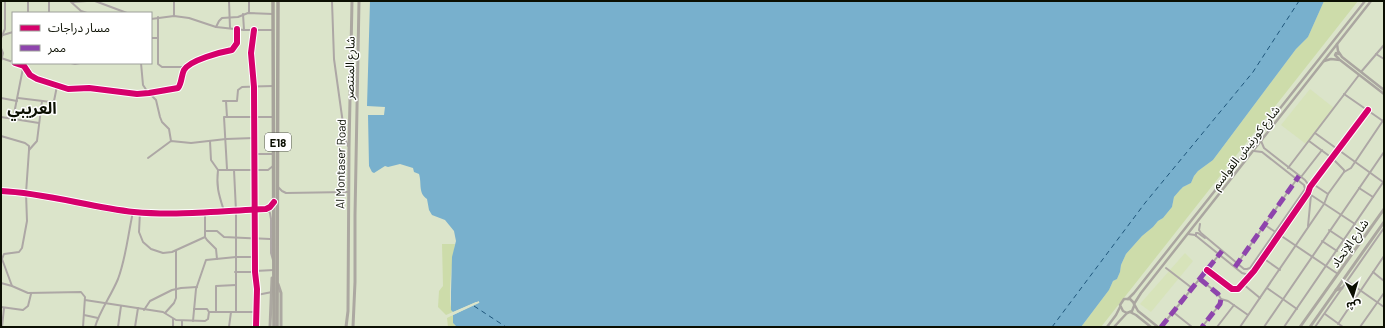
<svg xmlns="http://www.w3.org/2000/svg" width="1385" height="328" viewBox="0 0 1385 328" font-family="Barlow,'Noto Sans Arabic',sans-serif">
<rect width="100%" height="100%" fill="#dbe4ca"/>
<g fill="#d7e3ba">
<path d="M 1310,89 L 1334,108 L 1306,144 L 1281,125 Z"/>
<path d="M 1185,253 L 1193,261 L 1151,312 L 1140,304 Z"/>
</g>
<g fill="#cddcaa">
<path d="M 1324,1 L 1358,1 L 1101,327 L 1081,327 L 1109,290 L 1113,281 L 1117,279 L 1120,272 L 1121,265 L 1126,254 L 1142,236 L 1153,227 L 1158,221 L 1163,218 L 1172,207 L 1174,197 L 1180,190 L 1183,187 L 1191,183 L 1194,176 L 1198,171 L 1213,160 L 1296,49 L 1308,37 Z"/>
<path d="M 442,244 L 455,244 C 453,256 446,303 453,312 L 446,315 L 438,307 L 439,291 L 443,286 Z"/>
<path d="M 453,315 L 453,323 L 457,327 L 448,327 L 447,318 Z"/>
</g>
<path fill="#78b0cd" d="M 370,1 L 1324,1 L 1308,37 L 1296,49 L 1213,160 L 1198,171 L 1194,176 L 1191,183 L 1183,187 L 1180,190 L 1174,197 L 1172,207 L 1163,218 L 1158,221 L 1153,227 L 1142,236 L 1126,254 L 1121,265 L 1120,272 L 1117,279 L 1113,281 L 1109,290 L 1081,327 L 457,327 L 453,323 L 453,315 L 480,302 L 476,302 L 453,312 L 451,310 L 451,292 L 452,257 L 456,241 L 454,231 L 445,220 L 432,215 L 429,210 L 427,199 C 418,193 422,184 419,174 L 414,172 L 413,168 L 400,164 L 388,167 L 385,166 L 374,173 L 372,172 L 369,166 L 368,115 L 384,115 L 385,107 L 367,106 Z"/>
<path fill="#dbe4ca" d="M 479,301 L 479,303 L 451,316 L 451,313 Z"/>
<g fill="none" stroke-linecap="round" stroke-linejoin="round">
<g stroke="#1f567b" stroke-width="1" stroke-dasharray="5 4" stroke-linecap="butt">
<path d="M 474,306 L 506,327"/>
<path d="M 1052,327 L 1145,203 L 1253,72 L 1299,1"/>
</g>
<g stroke="#ada7a5" stroke-width="2">
<path d="M 28,1 L 28,13"/>
<path d="M 49,1 L 49,13"/>
<path d="M 70,1 L 81,11 L 87,13"/>
<path d="M 95,1 L 127,13"/>
<path d="M 229,1 L 230,28"/>
<path d="M 249,1 L 249,13"/>
<path d="M 332,1 L 334,59 L 345,138 L 348,146"/>
<path d="M 72,2 L 87,1"/>
<path d="M 243,14 L 244,30"/>
<path d="M 174,16 L 174,1"/>
<path d="M 158,17 L 158,64 L 162,67 L 186,67"/>
<path d="M 151,19 L 174,16 L 189,18 L 216,27 L 244,30 L 273,30"/>
<path d="M 216,27 L 219,21 L 222,18 L 238,17 L 248,13 L 273,14"/>
<path d="M 254,30 L 251,53 L 254,87 L 255,272 L 257,289 L 256,327"/>
<path d="M 3,35 L 13,32"/>
<path d="M 1,38 L 5,29 L 5,1"/>
<path d="M 151,38 L 158,38"/>
<path d="M 1,48 L 3,53 L 1,61"/>
<path d="M 1376,54 L 1384,59"/>
<path d="M 1,58 L 13,62"/>
<path d="M 15,63 L 24,66 L 30,75 L 37,79 L 68,89 L 89,88 L 137,94 L 149,93 L 178,88 C 182,83 181,76 184,70 C 190,60 221,52 232,50 L 237,43 L 237,29"/>
<path d="M 71,63 L 75,64 L 80,63"/>
<path d="M 141,63 L 143,85 L 147,91 L 156,100 L 160,117 L 162,122 L 169,129 L 171,141"/>
<path d="M 1361,72 L 1384,45"/>
<path d="M 1344,94 L 1383,121"/>
<path d="M 1,98 L 17,101"/>
<path d="M 18,98 L 51,102 L 54,101 L 57,86"/>
<path d="M 223,101 L 237,101 L 238,90 L 242,87 L 273,86"/>
<path d="M 226,101 L 227,117"/>
<path d="M 1,117 L 39,123"/>
<path d="M 13,119 L 24,63"/>
<path d="M 1315,133 L 1383,182"/>
<path d="M 1,136 L 25,143 L 29,146 L 29,150 L 26,193 L 27,221 L 22,248 L 19,252 L 4,254 L 2,259 L 12,286"/>
<path d="M 210,141 L 211,160 L 218,170 C 216,187 219,195 224,211"/>
<path d="M 1261,141 L 1264,148 L 1305,180 L 1310,187"/>
<path d="M 1309,141 L 1332,158 L 1344,170 L 1344,172"/>
<path d="M 29,150 L 37,141 L 42,101"/>
<path d="M 255,154 L 273,154"/>
<path d="M 148,158 L 171,141 L 191,143 L 226,139 L 254,138"/>
<path d="M 1288,168 L 1359,75"/>
<path d="M 227,169 L 224,117 L 273,117"/>
<path d="M 218,170 L 268,170 L 273,166"/>
<path d="M 234,170 L 236,211 L 236,312"/>
<path d="M 1301,177 L 1322,150"/>
<path d="M 1313,184 L 1328,194"/>
<path d="M 278,187 L 282,191 L 286,193 L 348,192"/>
<path d="M 1359,188 L 1373,197"/>
<path d="M 1,191 C 46,193 89,207 134,212 C 177,216 222,211 266,209 L 270,207 L 273,203"/>
<path d="M 1308,193 L 1355,224"/>
<path d="M 267,209 L 270,213 L 271,219"/>
<path d="M 140,212 L 139,232 L 143,242 L 151,249 L 163,253 L 172,252 L 205,237"/>
<path d="M 205,212 L 205,237 L 207,240 L 216,249 L 217,259"/>
<path d="M 271,220 L 271,253 L 273,260"/>
<path d="M 1200,224 L 1199,230 L 1201,233 L 1244,269 L 1247,269 L 1250,268 L 1305,189 L 1304,185 L 1262,152 L 1254,151"/>
<path d="M 1265,225 L 1338,274"/>
<path d="M 1308,226 L 1311,195"/>
<path d="M 1329,230 L 1344,240"/>
<path d="M 205,231 L 217,231 L 224,237 L 270,239"/>
<path d="M 1188,234 L 1195,235 L 1242,273 L 1249,275"/>
<path d="M 1196,236 L 1196,233 L 1198,233 L 1205,238"/>
<path d="M 1322,241 L 1337,251"/>
<path d="M 1263,258 L 1280,270"/>
<path d="M 1235,267 L 1299,176"/>
<path d="M 1166,268 L 1192,288"/>
<path d="M 1207,270 L 1232,289 L 1238,289 L 1254,271 L 1308,193 L 1310,187 L 1368,110"/>
<path d="M 255,271 L 274,270"/>
<path d="M 235,272 L 255,272"/>
<path d="M 1373,272 L 1384,281"/>
<path d="M 1200,279 L 1218,294 L 1221,299 L 1220,304 L 1202,327"/>
<path d="M 1347,281 L 1384,307"/>
<path d="M 1,283 L 12,286 L 28,293 L 81,292 L 85,297 L 83,327"/>
<path d="M 1243,284 L 1260,298"/>
<path d="M 1267,288 L 1297,309"/>
<path d="M 257,295 L 272,292"/>
<path d="M 1221,299 L 1228,301 L 1248,315"/>
<path d="M 85,300 L 163,312 L 176,320 L 205,321 L 208,319 L 209,312"/>
<path d="M 1,307 L 23,310 L 28,306 L 31,294"/>
<path d="M 194,309 L 207,309 L 209,312 L 256,312"/>
<path d="M 144,310 L 150,301 L 172,290 L 181,288 L 197,287"/>
<path d="M 216,312 L 216,286 L 236,285"/>
<path d="M 1173,312 L 1192,327"/>
<path d="M 165,313 L 174,303 L 176,298 L 176,251"/>
<path d="M 1325,314 L 1343,327"/>
<path d="M 84,315 L 98,318"/>
<path d="M 173,319 L 173,327"/>
<path d="M 193,321 L 196,289 L 206,260 L 236,257 L 255,257"/>
<path d="M 1338,324 L 1384,256"/>
<path d="M 2,327 L 4,308"/>
<path d="M 95,327 C 100,310 111,296 118,279 C 126,258 128,234 133,212"/>
<path d="M 118,327 L 121,306"/>
<path d="M 135,327 L 138,308"/>
<path d="M 182,327 L 182,321"/>
<path d="M 229,327 L 231,312"/>
<path d="M 1161,327 L 1222,251"/>
<path d="M 1217,327 L 1234,305"/>
<path d="M 1240,327 L 1324,204 L 1328,194 L 1344,172 L 1351,168 L 1384,119"/>
<path d="M 1264,327 L 1384,152"/>
<path d="M 1284,327 L 1384,181"/>
<path d="M 1315,327 L 1384,228"/>
<path d="M 1360,327 L 1384,293"/>
</g>
<g stroke="#aaa6a0" stroke-width="2.5">
<path d="M 1337,44 L 1338,51 L 1342,57 L 1384,90"/>
<path d="M 1339,59 L 1335,55 L 1336,53 L 1339,54"/>
<path d="M 1324,61 L 1331,59 L 1340,60 L 1384,94"/>
<path d="M 1128,299 L 1134,293 L 1365,1"/>
<path d="M 1134,304 L 1141,293 L 1371,1"/>
<path d="M 1134,306 L 1132,311 L 1127,313 L 1123,311 L 1120,305 L 1124,299 L 1130,299 L 1133,302 L 1138,311 L 1158,327"/>
<path d="M 1130,312 L 1136,315 L 1151,327"/>
<path d="M 1107,327 L 1116,315 L 1120,307"/>
<path d="M 1114,327 L 1127,313"/>
</g>
<g stroke="#aca8a1" stroke-width="3">
<path d="M 278,284 L 281,293 L 281,327"/>
<path d="M 1336,290 L 1342,288"/>
<path d="M 270,327 L 272,278"/>
<path d="M 346,327 L 348,311 L 349,148 L 352,1"/>
<path d="M 353,327 L 355,282 L 355,215 L 359,1"/>
<path d="M 1300,327 L 1384,209"/>
<path d="M 1310,327 L 1384,222"/>
</g>
<g stroke="#a7a39b" stroke-width="3.5">
<path d="M 273,1 L 274,327"/>
<path d="M 277,327 L 278,1"/>
</g>
<g stroke="#8e44ad" stroke-width="5" stroke-dasharray="10 5" stroke-linecap="butt">
<path d="M 1235,267 L 1299,176"/>
<path d="M 1200,279 L 1218,294 L 1221,299 L 1220,304 L 1202,327"/>
<path d="M 1161,327 L 1222,251"/>
</g>
<defs>
<g id="cycleway">
<path d="M 254,30 L 251,53 L 254,87 L 255,272 L 257,289 L 256,327"/>
<path d="M 15,63 L 24,66 L 30,75 L 37,79 L 68,89 L 89,88 L 137,94 L 149,93 L 178,88 C 182,83 181,76 184,70 C 190,60 221,52 232,50 L 237,43 L 237,29"/>
<path d="M 1,191 C 46,193 89,207 134,212 C 177,216 222,211 266,209 L 270,207 L 274,202"/>
<path d="M 1207,270 L 1232,289 L 1238,289 L 1254,271 L 1308,193 L 1310,187 L 1368,110"/>
</g>
</defs>
<use href="#cycleway" stroke="#fff" stroke-width="8"/>
<use href="#cycleway" stroke="#d6006c" stroke-width="6"/>
</g>
<g text-anchor="middle" dominant-baseline="central" stroke-width="3" stroke-linejoin="round" paint-order="stroke">
<rect fill="#fff" stroke="#54574e" stroke-width="1" x="265" y="133" width="26" height="18" rx="3"/>
<g font-size="11" font-weight="bold" fill="#0b0f02">
<text x="278" y="142">E18</text>
</g>
<g font-size="12" fill="#0b0f02" stroke="#fff">
<text transform="translate(349 68) rotate(-89)">شارع المنتصر</text>
<text transform="translate(1245 147) rotate(-52)">شارع كورنيش القواسم</text>
<text transform="translate(340 164) rotate(-89)">Al Montaser Road</text>
<text transform="translate(1349 243) rotate(-55)">شارع الإتحاد</text>
</g>
<g font-size="16" font-weight="bold" fill="#0b0f02" stroke="#fff">
<text x="32" y="107">العريبي</text>
</g>
</g>
<rect width="1385" height="328" fill="none" stroke="#0b0f02" stroke-width="4"/>
<rect x="12" y="12" width="140" height="52" fill="#ffffff" stroke="#9d9f9a"/>
<rect x="20" y="25" width="20" height="6" fill="#d6006c" stroke="#9d9f9a"/>
<text x="48" y="32" font-size="12" fill="#0b0f02">مسار دراجات</text>
<rect x="20" y="45" width="20" height="6" fill="#8e44ad" stroke="#9d9f9a"/>
<text x="48" y="52" font-size="12" fill="#0b0f02">ممر</text>
<g transform="translate(1353 296) rotate(175)" stroke="#ffffff" stroke-width="3" paint-order="stroke">
<path d="M0-3L7 15L0 10L-7 15Z" fill="#0b0f02"/>
<text y="-6" font-size="11" font-weight="bold" text-anchor="middle" fill="#0b0f02">ش</text>
</g>
</svg>
